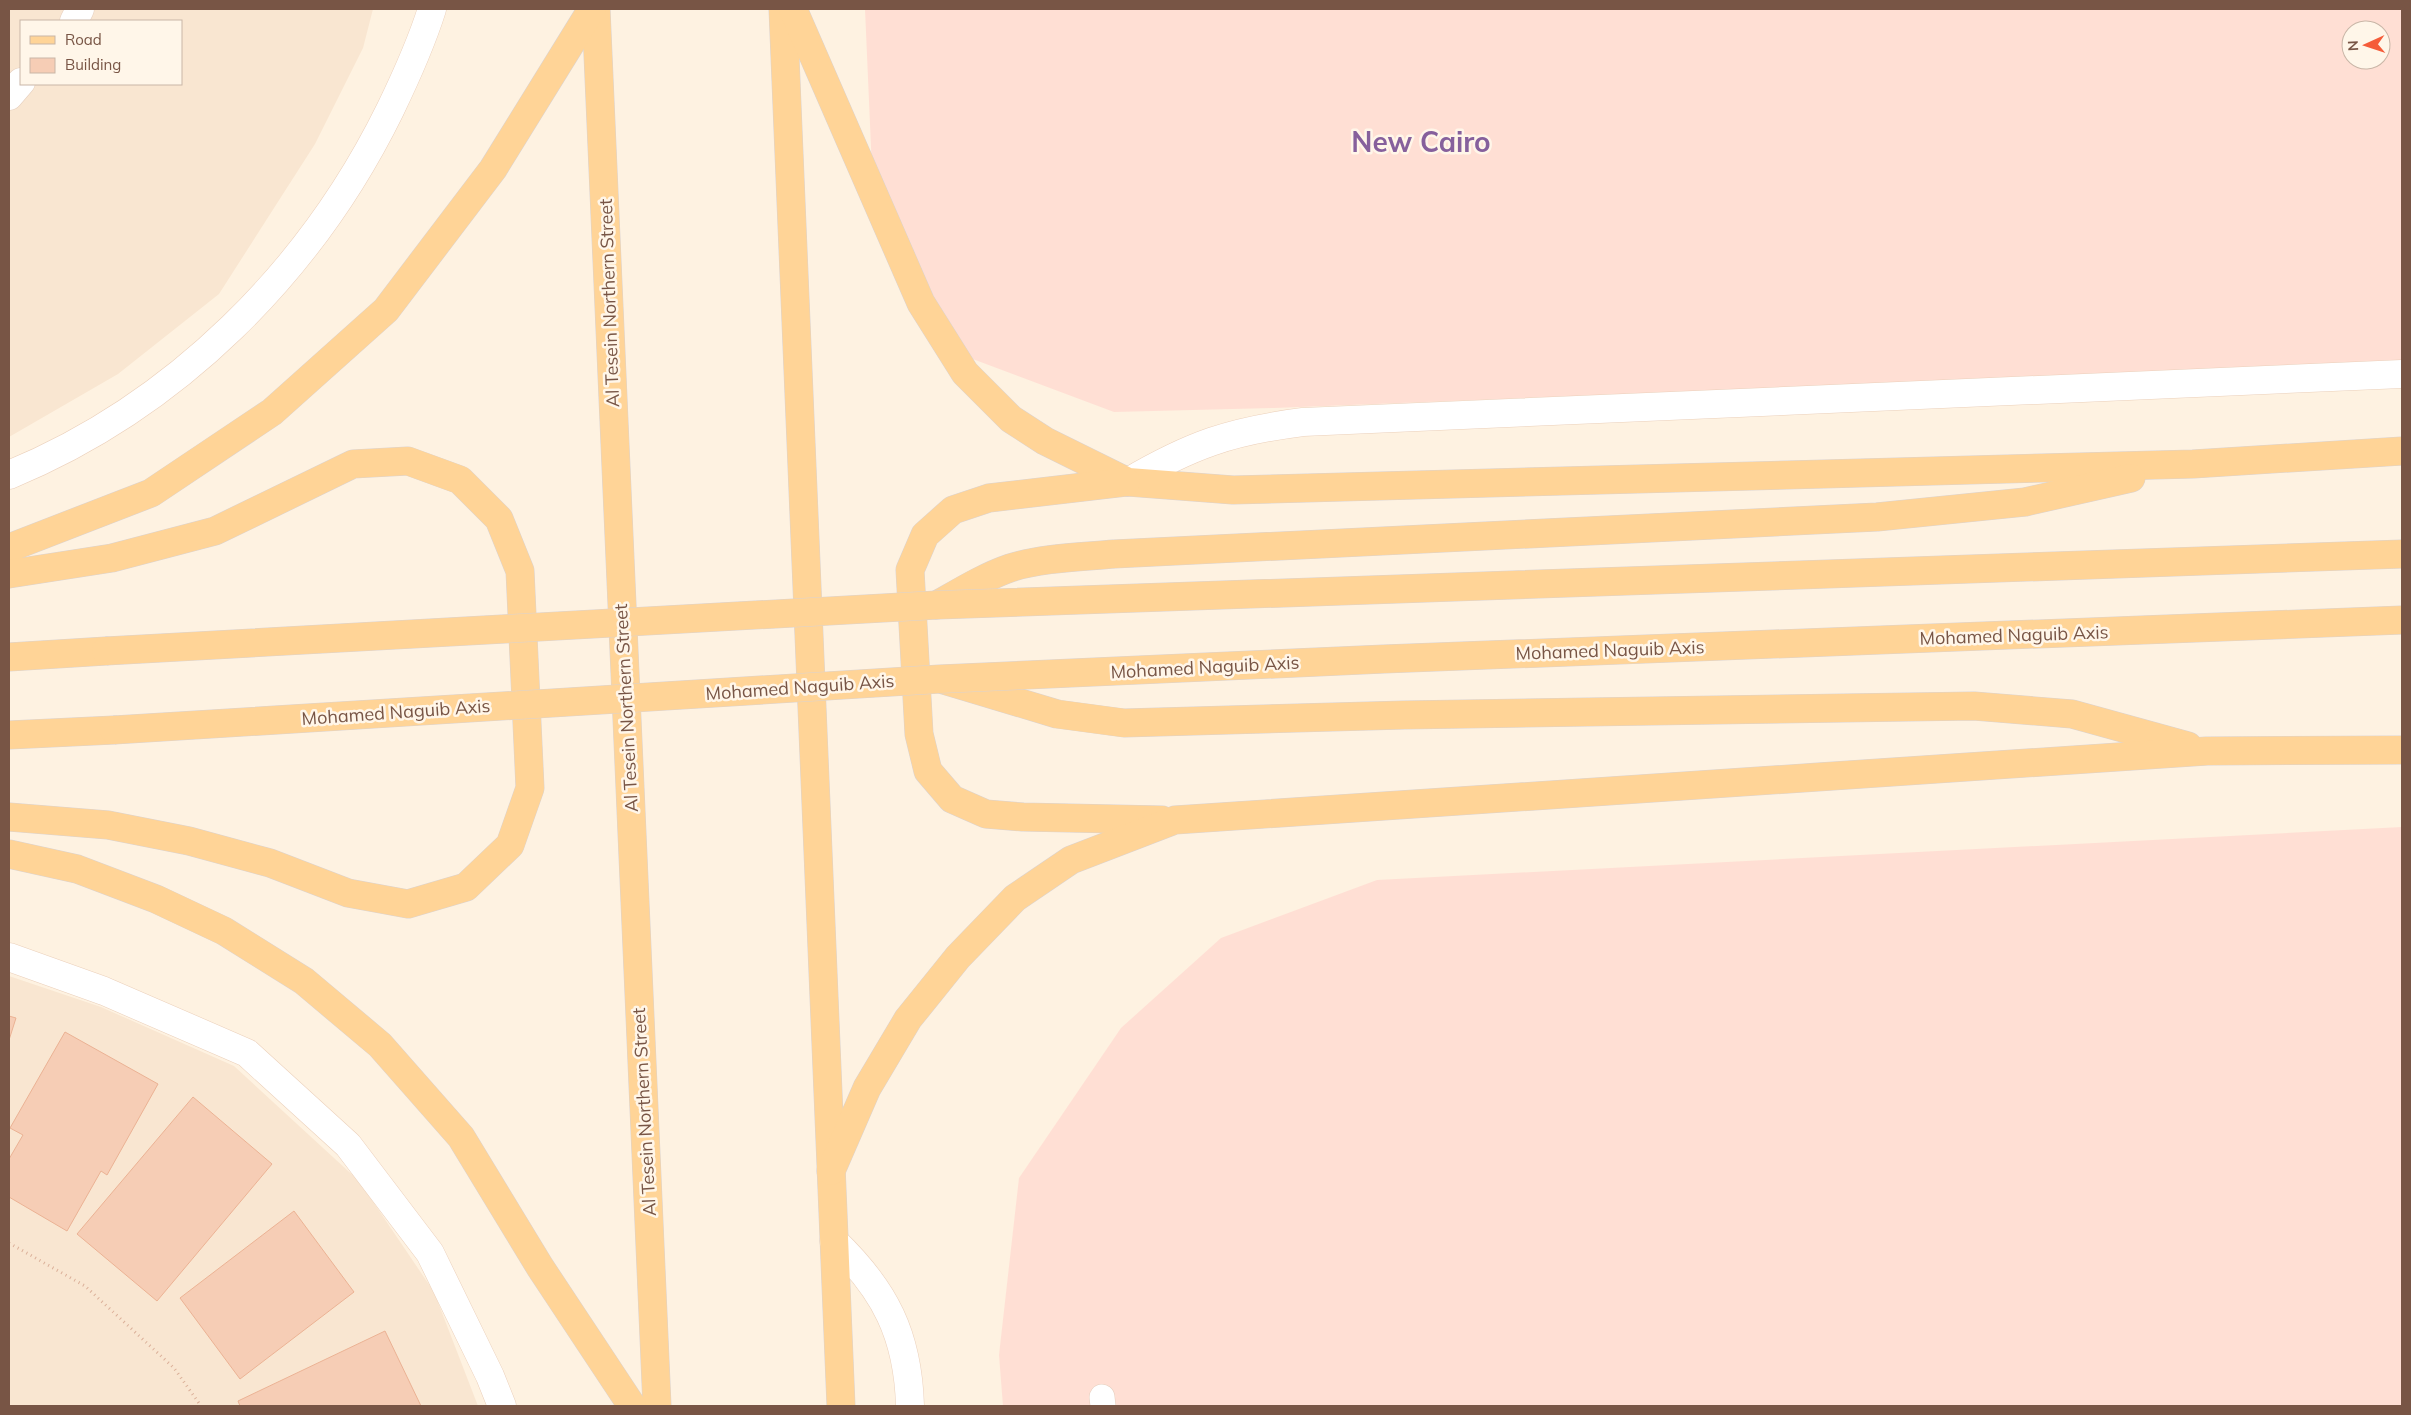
<svg xmlns="http://www.w3.org/2000/svg" width="2411" height="1415" viewBox="0 0 2411 1415" font-family="Mulish,sans-serif">
<rect width="100%" height="100%" fill="#fef2e1"/>
<g fill="#f9e6d1" fill-rule="evenodd">
<path d="M 9,9 L 373,9 L 363,48 L 315,144 L 219,294 L 118,374 L 9,437 ZM 21,21 L 181,21 L 181,84 L 21,84 Z"/>
<path d="M 9,976 L 101,1007 L 234,1066 L 359,1181 L 434,1292 L 478,1406 L 9,1406 Z"/>
</g>
<g fill="#ffdfd4" fill-rule="evenodd">
<path d="M 865,9 L 2402,9 L 2402,363 L 1274,408 L 1114,412 L 970,358 L 909,272 L 873,193 ZM 2351,30 L 2381,30 L 2381,60 L 2351,60 Z"/>
<path d="M 2402,827 L 2402,1406 L 1003,1406 L 999,1355 L 1019,1178 L 1121,1028 L 1221,938 L 1377,880 Z"/>
</g>
<g fill="#f6cdb5" stroke="#ebb294">
<path d="M 9,1016 L 16,1018 L 9,1040 Z"/>
<path d="M 65,1032 L 158,1084 L 107,1175 L 101,1171 L 67,1231 L 9,1197 L 9,1159 L 23,1135 L 10,1128 Z"/>
<path d="M 193,1097 L 272,1164 L 157,1301 L 77,1234 Z"/>
<path d="M 294,1211 L 354,1292 L 240,1379 L 180,1298 Z"/>
<path d="M 385,1331 L 421,1406 L 240,1406 L 238,1401 Z"/>
</g>
<g fill="none" stroke-linecap="round" stroke-linejoin="round">
<defs>
<path id="lane" d="M 1102,1397 L 1103,1406"/>
<g id="street">
<path d="M 74,21 L 80,9"/>
<path d="M 9,96 L 21,82"/>
</g>
<g id="secondary">
<path d="M 9,475 C 176,406 311,271 390,110 C 406,77 421,44 432,9"/>
<path d="M 1128,482 C 1191,445 1231,431 1303,422 L 2402,374"/>
<path d="M 9,957 L 104,991 L 247,1053 L 348,1145 L 430,1253 L 490,1376 L 502,1406"/>
<path d="M 834,1241 C 885,1290 908,1335 910,1406"/>
</g>
<g id="primary">
<path d="M 596,9 L 657,1406"/>
<path d="M 783,9 L 841,1406"/>
<path d="M 793,9 L 921,303 L 965,373 L 1011,419 L 1045,441 L 1128,482 L 1233,490 L 2193,464 L 2402,451"/>
<path d="M 1126,482 L 989,498 L 953,510 L 925,535 L 910,570 L 919,734 L 928,771 L 952,799 L 986,814 L 1023,817 L 1162,820"/>
<path d="M 9,548 L 151,493 L 272,412 L 386,310 L 493,169 L 592,9"/>
<path d="M 9,574 L 112,558 L 215,531 L 353,464 L 408,461 L 460,480 L 499,519 L 520,571 L 530,788 L 510,845 L 466,887 L 408,904 L 348,893 L 270,863 L 189,841 L 108,825 L 9,817"/>
<path d="M 937,605 C 960,592 984,577 1010,568 C 1041,558 1082,557 1114,554 L 1877,517 L 2025,502 L 2131,478"/>
<path d="M 9,657 L 106,651"/>
<path d="M 944,680 L 1057,714 L 1124,723 L 1404,715 L 1974,706 L 2072,714 L 2188,746"/>
<path d="M 9,735 L 114,730"/>
<path d="M 9,854 L 77,869 L 156,899 L 224,931 L 304,981 L 380,1045 L 461,1137 L 540,1267 L 632,1406"/>
<path d="M 831,1171 L 867,1088 L 908,1019 L 958,957 L 1015,898 L 1071,860 L 1175,820 L 2207,751 L 2402,750"/>
</g>
</defs>
<use href="#lane" stroke="#e5cfbe" stroke-width="26"/>
<use href="#street" stroke="#e5cfbe" stroke-width="29"/>
<use href="#secondary" stroke="#ebd0bb" stroke-width="29"/>
<use href="#primary" stroke="#dcd3cf" stroke-width="29"/>
<path stroke="#dbb099" stroke-width="3" stroke-dasharray="1 4" stroke-linecap="butt" d="M 9,1243 L 85,1286 L 174,1368 L 201,1406"/>
<use href="#lane" stroke="#fff" stroke-width="25"/>
<use href="#street" stroke="#fff" stroke-width="28"/>
<use href="#secondary" stroke="#fff" stroke-width="28"/>
<use href="#primary" stroke="#ffd497" stroke-width="28"/>
<defs>
<g id="primary-bridge">
<path d="M 106,651 L 937,605 L 2402,554"/>
<path d="M 114,730 L 940,679 L 1384,659 L 2402,620"/>
</g>
</defs>
<use href="#primary-bridge" stroke="#dcd3cf" stroke-width="29" stroke-linecap="butt"/>
<use href="#primary-bridge" stroke="#ffd497" stroke-width="28"/>
</g>
<g text-anchor="middle" dominant-baseline="central" stroke-width="5" stroke-linejoin="round" paint-order="stroke">
<g font-size="18" fill="#785545" stroke="#fff6e9">
<text transform="translate(609 303) rotate(-92)">Al Tesein Northern Street</text>
<text transform="translate(2014 635) rotate(-2)">Mohamed Naguib Axis</text>
<text transform="translate(1610 650) rotate(-2)">Mohamed Naguib Axis</text>
<text transform="translate(1205 667) rotate(-3)">Mohamed Naguib Axis</text>
<text transform="translate(800 687) rotate(-4)">Mohamed Naguib Axis</text>
<text transform="translate(626 708) rotate(-93)">Al Tesein Northern Street</text>
<text transform="translate(396 712) rotate(-4)">Mohamed Naguib Axis</text>
<text transform="translate(644 1112) rotate(-93)">Al Tesein Northern Street</text>
</g>
<g font-size="28" font-weight="bold" fill="#86609c" stroke="#fff6e9">
<text x="1421" y="141">New Cairo</text>
</g>
</g>
<rect width="2411" height="1415" fill="none" stroke="#785545" stroke-width="20"/>
<rect x="20" y="20" width="162" height="65" fill="#fff6e9" stroke="#c9b6a7"/>
<rect x="30" y="36" width="25" height="8" fill="#ffd497" stroke="#c9b6a7"/>
<text x="65" y="45" font-size="15" fill="#785545">Road</text>
<rect x="30" y="58" width="25" height="15" fill="#f6cdb5" stroke="#c9b6a7"/>
<text x="65" y="70" font-size="15" fill="#785545">Building</text>
<g transform="translate(2366 45) rotate(267)"><circle r="24" fill="#fff6e9" stroke="#c9b6a7"/>
<path d="M0-4L9 19L0 12L-9 19Z" fill="#f55c39"/>
<text y="-8" font-size="14" font-weight="bold" text-anchor="middle" fill="#785545">N</text>
</g>
</svg>
